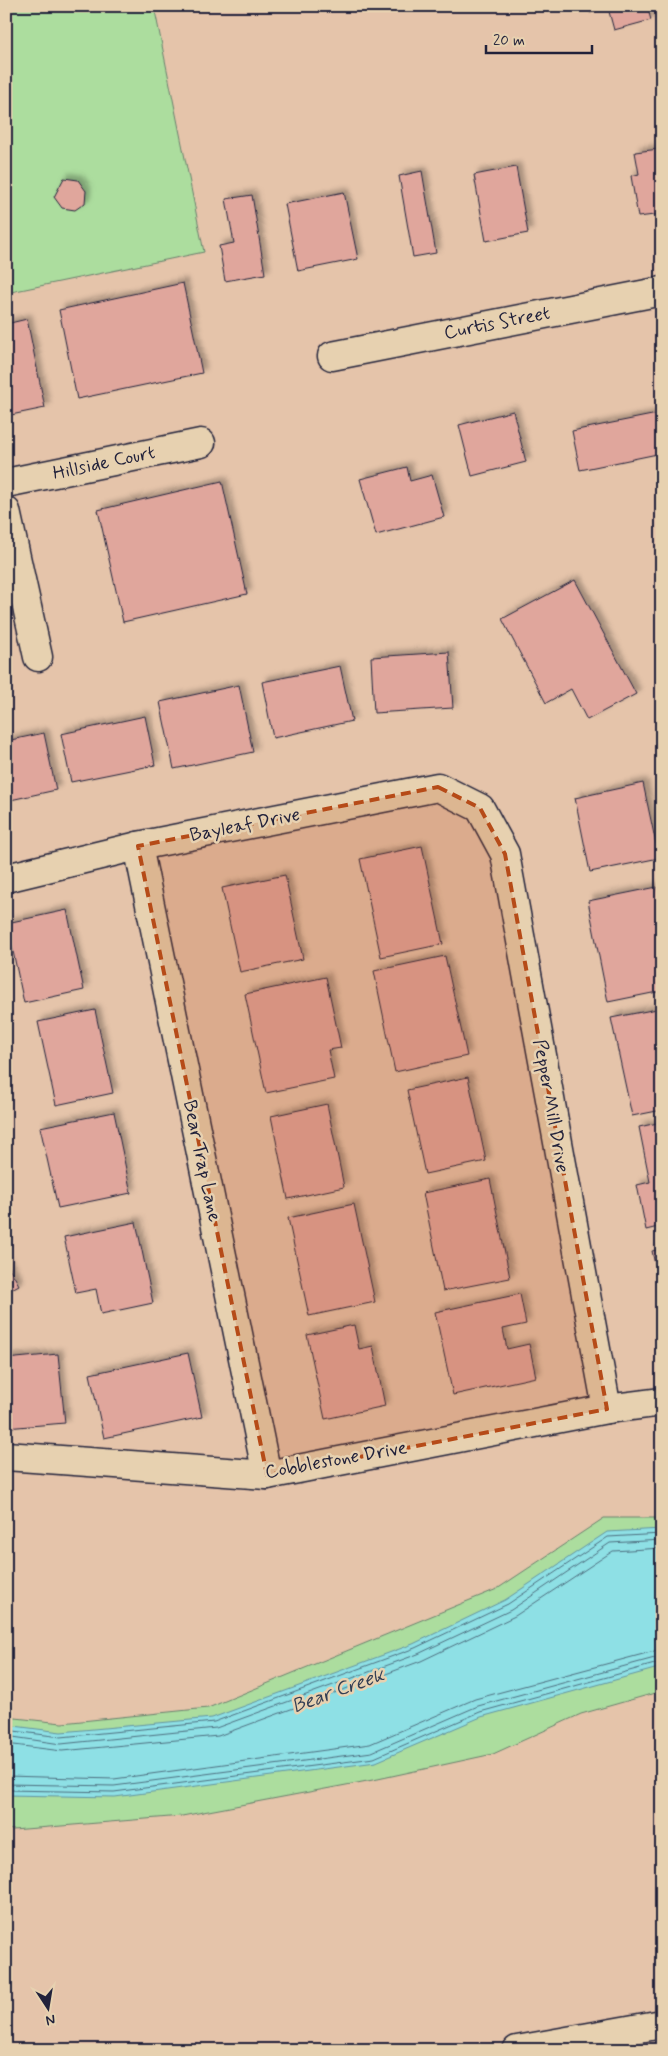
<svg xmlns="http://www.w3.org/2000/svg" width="668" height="2056" viewBox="0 0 668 2056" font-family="Mynerve,sans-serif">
<defs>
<filter id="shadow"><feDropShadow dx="4.5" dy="-4.5" stdDeviation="2.5" flood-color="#0004"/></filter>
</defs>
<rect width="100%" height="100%" fill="#e5c4aa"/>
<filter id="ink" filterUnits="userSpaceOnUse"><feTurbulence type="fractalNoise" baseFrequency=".02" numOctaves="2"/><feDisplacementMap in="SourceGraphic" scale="10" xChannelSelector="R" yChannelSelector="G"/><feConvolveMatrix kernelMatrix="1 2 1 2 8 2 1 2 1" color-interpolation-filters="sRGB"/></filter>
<g filter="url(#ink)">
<g fill="#acdd9e" stroke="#67806c">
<path d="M 6,6 L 154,6 L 204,252 L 6,293 Z"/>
<path d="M 604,1518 L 662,1518 L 662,1691 L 581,1714 L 493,1754 L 378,1779 L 182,1816 L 13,1830 L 6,1829 L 6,1717 L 62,1723 L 208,1708 L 497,1589 Z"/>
</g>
<path fill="#8ee0e5" stroke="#6394a1" d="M 662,1529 L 662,1667 L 481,1717 L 376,1762 L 115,1797 L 6,1795 L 6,1725 L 61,1732 L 212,1718 L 413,1644 L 505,1600 L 607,1532 Z"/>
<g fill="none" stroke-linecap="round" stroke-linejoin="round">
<g stroke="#4d6e7f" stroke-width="1">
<path d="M 6,1730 L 61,1737 L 214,1722 L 415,1648 L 508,1604 L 608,1537 L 662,1534"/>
<path d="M 6,1736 L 61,1744 L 216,1728 L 418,1654 L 511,1610 L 610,1543 L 662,1540"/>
<path d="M 6,1744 L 62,1751 L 218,1736 L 421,1661 L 515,1616 L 613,1551 L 662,1548"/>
<path d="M 6,1776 L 114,1779 L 370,1744 L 475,1699 L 662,1649"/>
<path d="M 6,1784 L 114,1786 L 372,1752 L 478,1706 L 662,1656"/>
<path d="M 6,1790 L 114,1792 L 374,1758 L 480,1712 L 662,1662"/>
</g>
</g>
<g fill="#e0a69c" stroke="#22223b" filter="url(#shadow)">
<path d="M 589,6 L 647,6 L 651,20 L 614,30 L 608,8 L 590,13 Z"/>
<path d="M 659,149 L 662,170 L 662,214 L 638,217 L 631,176 L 639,174 L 635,152 Z"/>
<path d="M 516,167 L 528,233 L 486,241 L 474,175 Z"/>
<path d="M 422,171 L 436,253 L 413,257 L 399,176 Z"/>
<path d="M 64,178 L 78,180 L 86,191 L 85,203 L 75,210 L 62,208 L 54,197 Z"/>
<path d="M 344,192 L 358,259 L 298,271 L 285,204 Z"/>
<path d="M 252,195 L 265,274 L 225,281 L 219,246 L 234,243 L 226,199 Z"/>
<path d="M 183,283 L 202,373 L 77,399 L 59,310 Z"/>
<path d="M 27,319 L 45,408 L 6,416 L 6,324 Z"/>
<path d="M 513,411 L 526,462 L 472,476 L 459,425 Z"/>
<path d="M 657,414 L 662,435 L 662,453 L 580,470 L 572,431 Z"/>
<path d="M 407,467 L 410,481 L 432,475 L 444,517 L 376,535 L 360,479 Z"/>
<path d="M 222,481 L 247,594 L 123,622 L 98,510 Z"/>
<path d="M 575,580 L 636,694 L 587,720 L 571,689 L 546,703 L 502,619 Z"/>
<path d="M 449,652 L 453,708 L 374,713 L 371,657 Z"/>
<path d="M 340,666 L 352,721 L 273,738 L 262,682 Z"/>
<path d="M 239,685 L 253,752 L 174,769 L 160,702 Z"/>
<path d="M 145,716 L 155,765 L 71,782 L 61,734 Z"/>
<path d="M 44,733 L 56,790 L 6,801 L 6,741 Z"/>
<path d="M 643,783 L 659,858 L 590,872 L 575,798 Z"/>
<path d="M 422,846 L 443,944 L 381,957 L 360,859 Z"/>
<path d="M 285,875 L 303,959 L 240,972 L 222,888 Z"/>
<path d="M 657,887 L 662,908 L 662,991 L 608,1002 L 588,901 Z"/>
<path d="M 67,910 L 84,990 L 24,1003 L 7,923 Z"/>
<path d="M 445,956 L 467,1056 L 395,1072 L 374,971 Z"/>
<path d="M 326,977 L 341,1048 L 328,1050 L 334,1079 L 266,1093 L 245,994 Z"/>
<path d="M 662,1008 L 662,1110 L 632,1116 L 611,1018 Z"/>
<path d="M 95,1010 L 113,1093 L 56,1105 L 38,1022 Z"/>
<path d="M 468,1077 L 486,1161 L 425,1174 L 407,1090 Z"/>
<path d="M 327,1104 L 344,1187 L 288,1199 L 271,1116 Z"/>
<path d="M 114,1112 L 131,1193 L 58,1208 L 40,1127 Z"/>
<path d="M 662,1122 L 662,1226 L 646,1230 L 637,1185 L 650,1182 L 639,1127 Z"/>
<path d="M 490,1179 L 510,1278 L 443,1291 L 423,1193 Z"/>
<path d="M 354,1204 L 375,1302 L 309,1316 L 288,1218 Z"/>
<path d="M 136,1222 L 153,1303 L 101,1314 L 96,1289 L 76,1293 L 64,1237 Z"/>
<path d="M 662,1249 L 662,1295 L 652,1251 Z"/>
<path d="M 6,1262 L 19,1285 L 6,1292 Z"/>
<path d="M 520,1294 L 526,1324 L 503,1329 L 507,1349 L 529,1344 L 536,1377 L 453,1395 L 435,1312 Z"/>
<path d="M 354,1325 L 359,1349 L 373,1346 L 385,1406 L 325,1419 L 307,1335 Z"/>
<path d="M 188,1353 L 202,1417 L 104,1438 L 90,1374 Z"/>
<path d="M 58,1354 L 65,1423 L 6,1428 L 6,1359 Z"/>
</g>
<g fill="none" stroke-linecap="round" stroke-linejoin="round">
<defs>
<g id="minor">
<path d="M 332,356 L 662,291"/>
<path d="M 6,483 L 201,443"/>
<path d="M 6,511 L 38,657"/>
<path d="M 138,846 L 267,1475"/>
<path d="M 6,878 L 138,846 L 438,787 L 480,808 L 505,854 L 607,1409"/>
<path d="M 6,1456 L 267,1475 L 607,1409 L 662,1402"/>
<path d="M 517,2050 L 662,2024"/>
</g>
</defs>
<use href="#minor" stroke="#22223b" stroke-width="31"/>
<use href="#minor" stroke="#e7d1b0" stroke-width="28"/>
</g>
</g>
<path fill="#b64b18" fill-opacity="0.2" stroke="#b64b18" stroke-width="4" stroke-dasharray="10 6" stroke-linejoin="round" d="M 438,787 L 480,808 L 505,854 L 607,1409 L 267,1475 L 138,846 Z"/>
<g text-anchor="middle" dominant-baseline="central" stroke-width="5" stroke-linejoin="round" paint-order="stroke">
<g font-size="19" fill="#22223b" stroke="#e7d1b0">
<text transform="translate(497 323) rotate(-11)">Curtis Street</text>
<text transform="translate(104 463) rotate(-12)">Hillside Court</text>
<text transform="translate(245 825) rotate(-11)">Bayleaf Drive</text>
<text transform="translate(551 1106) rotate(80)">Pepper Mill Drive</text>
<text transform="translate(202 1161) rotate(78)">Bear Trap Lane</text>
<text transform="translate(336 1460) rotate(-10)">Cobblestone Drive</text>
</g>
<g font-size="20" font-style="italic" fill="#323e54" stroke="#e7d1b0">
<text transform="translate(338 1691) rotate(-20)">Bear Creek</text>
</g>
</g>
<rect width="668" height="2056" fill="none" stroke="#e7d1b0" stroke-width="25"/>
<rect x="12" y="12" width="643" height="2031" fill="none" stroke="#22223b" stroke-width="2" filter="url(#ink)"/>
<g transform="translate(48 2008) rotate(168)" stroke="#e7d1b0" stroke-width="4" paint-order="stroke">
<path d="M0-4L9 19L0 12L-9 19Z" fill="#22223b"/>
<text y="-8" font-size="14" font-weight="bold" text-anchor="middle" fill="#22223b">N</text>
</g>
<path d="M486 45v8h106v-8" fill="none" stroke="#22223b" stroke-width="2.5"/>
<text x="493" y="45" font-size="15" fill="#22223b" stroke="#e7d1b0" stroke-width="4" paint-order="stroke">20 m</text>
</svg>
